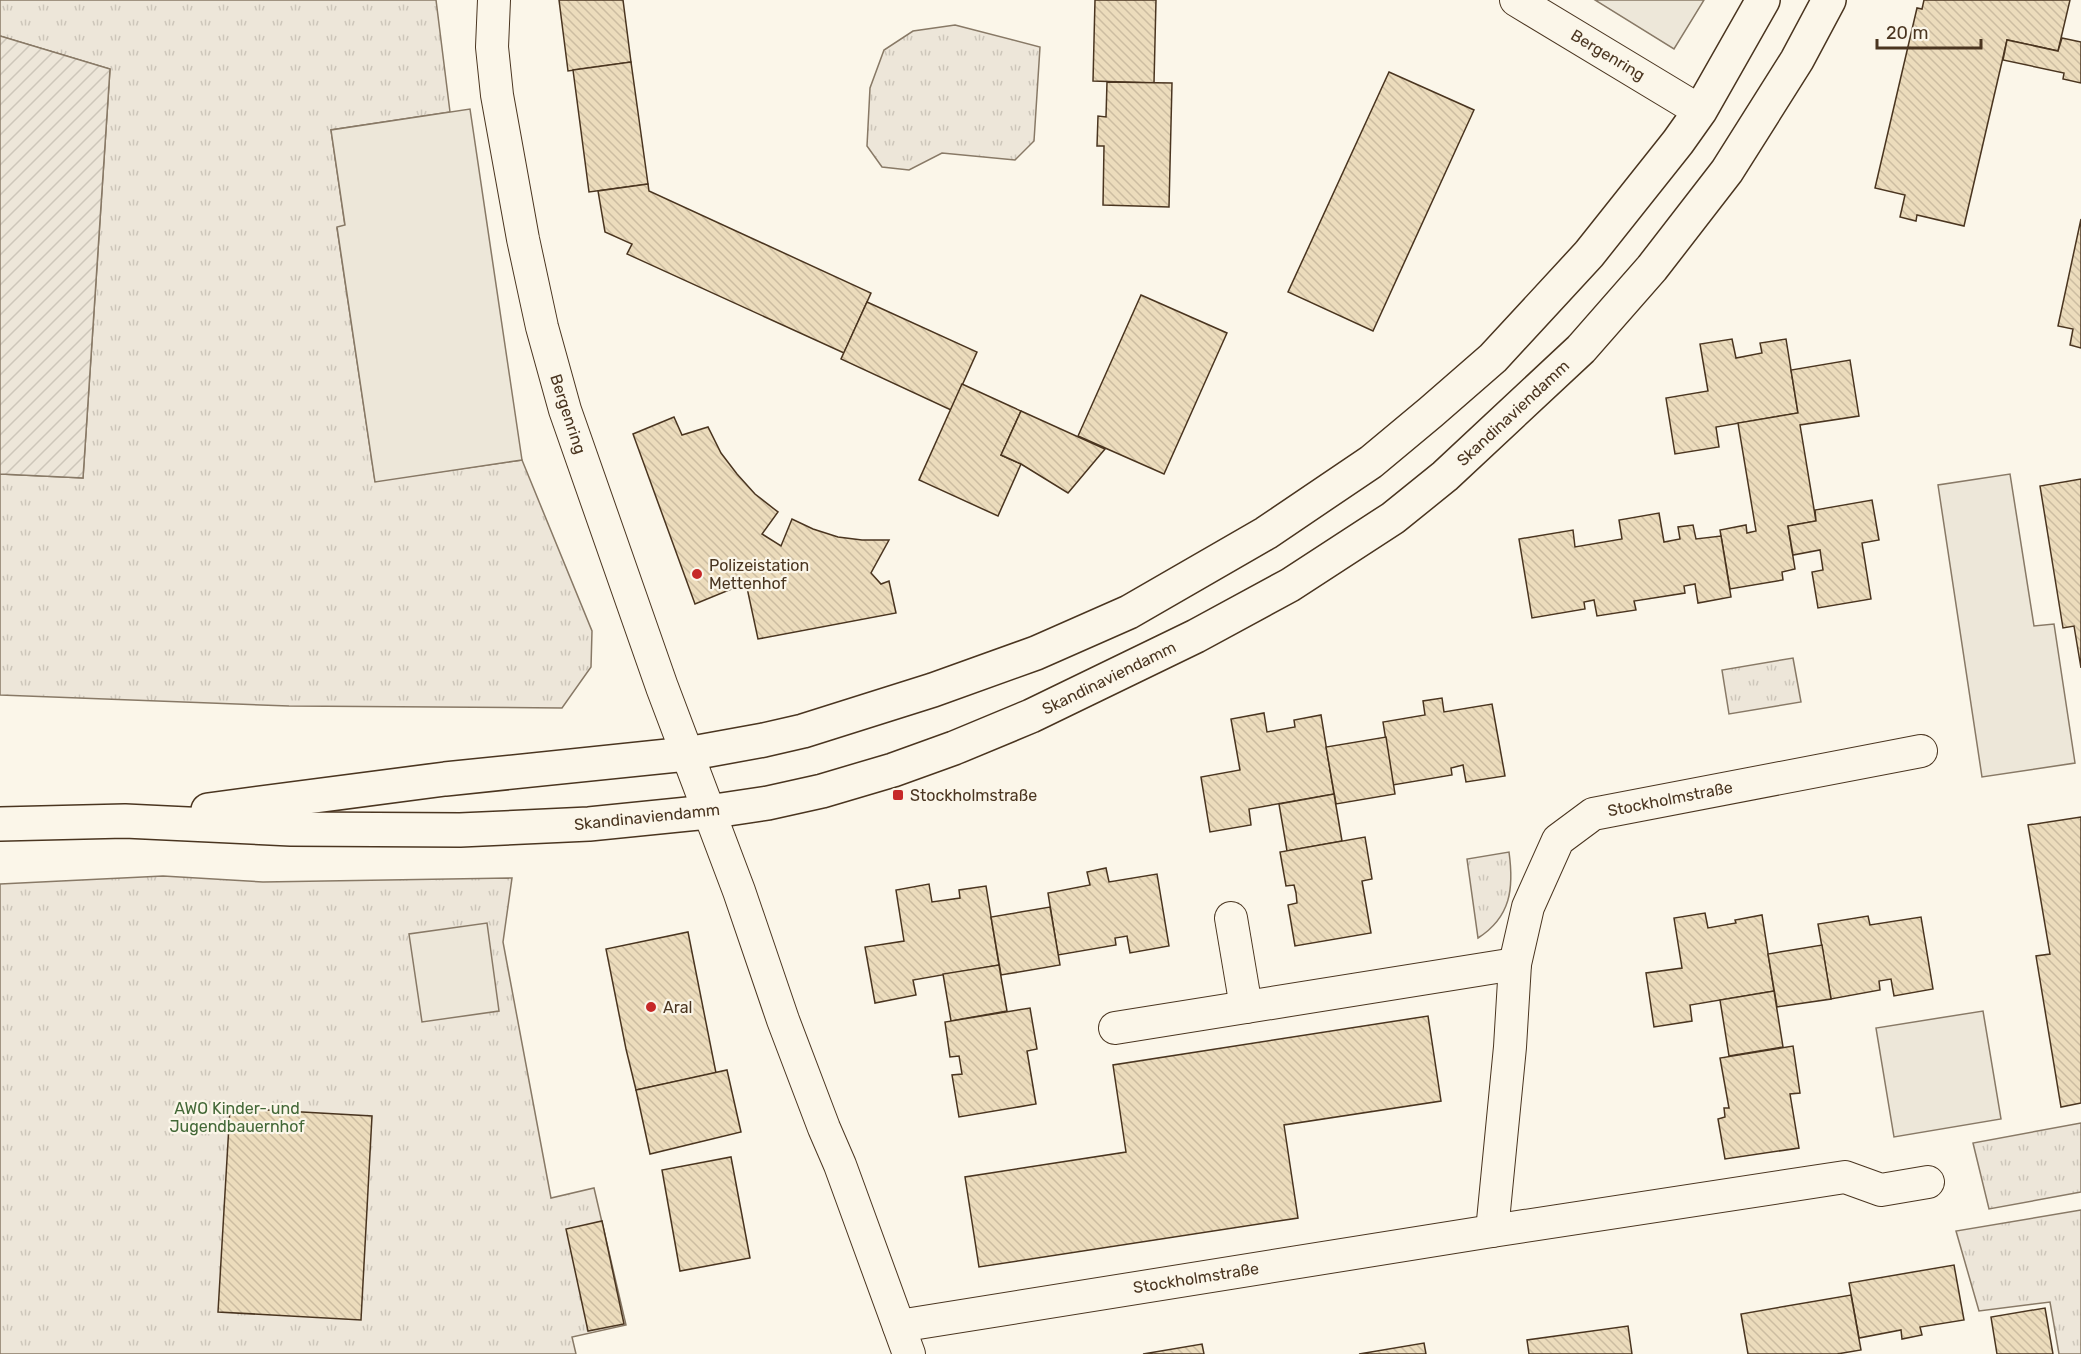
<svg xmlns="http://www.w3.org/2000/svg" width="2081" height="1354" viewBox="0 0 2081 1354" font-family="Rubik,sans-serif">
<defs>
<pattern id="grass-tufts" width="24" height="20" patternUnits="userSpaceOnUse" patternTransform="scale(1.5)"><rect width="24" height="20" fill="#ede6d9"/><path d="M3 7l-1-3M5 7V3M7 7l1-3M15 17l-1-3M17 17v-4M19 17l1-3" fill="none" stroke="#cdc6ba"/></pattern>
<pattern id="garden-furrows" width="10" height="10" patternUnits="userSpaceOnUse" patternTransform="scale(1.5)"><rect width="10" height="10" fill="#ede6d9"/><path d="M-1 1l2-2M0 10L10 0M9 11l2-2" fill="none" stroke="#cdc6ba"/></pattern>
<pattern id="building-back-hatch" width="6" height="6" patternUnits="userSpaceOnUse" patternTransform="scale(1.5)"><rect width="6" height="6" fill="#ecdcbc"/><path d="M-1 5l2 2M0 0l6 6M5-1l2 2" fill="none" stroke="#ccbda1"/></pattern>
</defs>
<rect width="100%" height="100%" fill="#fbf6e9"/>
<g fill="url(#grass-tufts)" stroke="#887966" stroke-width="1.5">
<path d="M 0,0 L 436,0 L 450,112 L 331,130 L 345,226 L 337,228 L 375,481 L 522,460 L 592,631 L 591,667 L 562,708 L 289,706 L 0,695 L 0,474 L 83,478 L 110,69 L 0,36 Z"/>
<path d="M 955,25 L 1040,47 L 1034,141 L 1015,160 L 942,153 L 909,170 L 882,167 L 867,146 L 870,88 L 884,50 L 913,31 Z"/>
<path d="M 1793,658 L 1801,702 L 1729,714 L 1722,670 Z"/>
<path d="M 1509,852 C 1514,888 1511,917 1478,938 L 1467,859 Z"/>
<path d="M 163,876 L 263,882 L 512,878 L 503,942 L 551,1198 L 594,1188 L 626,1325 L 572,1337 L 576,1354 L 0,1354 L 0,884 Z"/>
<path d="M 2081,1123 L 2081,1192 L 1989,1209 L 1973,1143 Z"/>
<path d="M 2081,1210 L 2081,1354 L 2059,1354 L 2050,1302 L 1979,1311 L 1956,1231 Z"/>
</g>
<path fill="url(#garden-furrows)" stroke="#887966" stroke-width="1.5" d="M 0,36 L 110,69 L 83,478 L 0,474 Z"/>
<g fill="#ede7d9" stroke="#887966" stroke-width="1.5">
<path d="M 1595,0 L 1704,0 L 1674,49 Z"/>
<path d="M 470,109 L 522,460 L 375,482 L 337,227 L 345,225 L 331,130 Z"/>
<path d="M 2010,474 L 2034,626 L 2054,624 L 2075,763 L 1982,777 L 1938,485 Z"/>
<path d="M 487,923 L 499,1011 L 422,1022 L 409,934 Z"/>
<path d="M 1983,1011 L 2001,1119 L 1894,1137 L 1876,1028 Z"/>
</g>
<g fill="url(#building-back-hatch)" stroke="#4a3520" stroke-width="1.5">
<path d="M 559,0 L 623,0 L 631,62 L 568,71 Z"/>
<path d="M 1095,0 L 1156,0 L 1154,83 L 1093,81 Z"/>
<path d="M 1924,0 L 2070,0 L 2058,51 L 2007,40 L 1964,226 L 1917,215 L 1916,221 L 1900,217 L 1905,195 L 1875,188 L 1917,8 L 1922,9 Z"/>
<path d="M 2062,38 L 2081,42 L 2081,83 L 2063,79 L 2064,73 L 2003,60 L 2007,40 L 2058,51 Z"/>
<path d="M 631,62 L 648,184 L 589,192 L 573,70 Z"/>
<path d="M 1389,72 L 1474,110 L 1373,331 L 1288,292 Z"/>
<path d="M 1107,82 L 1172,83 L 1169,207 L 1103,205 L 1104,146 L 1097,146 L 1098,116 L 1106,117 Z"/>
<path d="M 648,184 L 649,191 L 871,293 L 844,353 L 627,254 L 632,244 L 605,232 L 598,191 Z"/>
<path d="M 2081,219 L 2081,348 L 2070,345 L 2073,329 L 2058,326 Z"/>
<path d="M 1141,295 L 1227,333 L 1164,474 L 1078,436 Z"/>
<path d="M 867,302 L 977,352 L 951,410 L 841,359 Z"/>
<path d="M 1732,339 L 1736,358 L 1762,353 L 1760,343 L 1786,339 L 1798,413 L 1716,427 L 1719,447 L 1675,454 L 1666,398 L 1708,391 L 1700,344 Z"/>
<path d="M 1850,360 L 1859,416 L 1800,425 L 1816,521 L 1788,526 L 1795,569 L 1782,572 L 1783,580 L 1730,589 L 1720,530 L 1746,525 L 1747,533 L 1756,531 L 1738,423 L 1798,413 L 1791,370 Z"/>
<path d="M 962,384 L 1021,411 L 1001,455 L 1021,464 L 998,516 L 919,480 Z"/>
<path d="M 1021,411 L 1105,449 L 1068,493 L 1021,464 L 1001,455 Z"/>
<path d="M 674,417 L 682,435 L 708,427 L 721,453 L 737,474 L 755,494 L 778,512 L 762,534 L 781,546 L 792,519 L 813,529 L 838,537 L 862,540 L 889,540 L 871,573 L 881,584 L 889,581 L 896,613 L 758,639 L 746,583 L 695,604 L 633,434 Z"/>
<path d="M 2081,479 L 2081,668 L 2074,626 L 2063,628 L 2040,486 Z"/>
<path d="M 1872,500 L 1879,540 L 1862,543 L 1871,599 L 1818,608 L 1812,572 L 1823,570 L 1820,550 L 1793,555 L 1788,526 L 1816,521 L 1815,510 Z"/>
<path d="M 1659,513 L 1664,542 L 1680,539 L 1678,527 L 1693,525 L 1696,539 L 1721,536 L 1731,597 L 1698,603 L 1695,584 L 1684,586 L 1685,593 L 1634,601 L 1636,610 L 1597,616 L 1594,600 L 1584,602 L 1585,609 L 1532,618 L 1519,539 L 1573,530 L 1575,547 L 1622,539 L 1619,520 Z"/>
<path d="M 1442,698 L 1444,712 L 1492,704 L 1505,776 L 1466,782 L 1463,765 L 1451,768 L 1452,775 L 1393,785 L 1383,722 L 1425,715 L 1423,701 Z"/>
<path d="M 1264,713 L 1267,732 L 1295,727 L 1294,720 L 1321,715 L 1334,794 L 1249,809 L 1251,825 L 1210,832 L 1201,777 L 1240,770 L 1231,719 Z"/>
<path d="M 1386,737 L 1395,794 L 1336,804 L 1326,747 Z"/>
<path d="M 1334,794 L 1342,841 L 1287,851 L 1279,804 Z"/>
<path d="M 2081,817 L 2081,1103 L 2061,1107 L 2036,956 L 2050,954 L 2028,825 Z"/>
<path d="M 1365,837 L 1372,879 L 1362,881 L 1371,933 L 1295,946 L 1288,905 L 1297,903 L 1296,893 L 1294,885 L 1286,886 L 1280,852 Z"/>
<path d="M 1106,868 L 1109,882 L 1157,874 L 1169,946 L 1130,953 L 1127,936 L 1115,938 L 1116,945 L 1058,955 L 1048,893 L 1090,885 L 1087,872 Z"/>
<path d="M 929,884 L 932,902 L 960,898 L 959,890 L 986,886 L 999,965 L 913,980 L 916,995 L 875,1003 L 865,947 L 904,941 L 896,890 Z"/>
<path d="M 1050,907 L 1060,965 L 1001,975 L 991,917 Z"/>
<path d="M 1705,913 L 1708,928 L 1736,923 L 1735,920 L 1762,915 L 1774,991 L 1690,1005 L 1692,1021 L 1654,1027 L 1646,973 L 1682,968 L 1674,918 Z"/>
<path d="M 1868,916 L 1870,925 L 1921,917 L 1933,989 L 1894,996 L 1891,979 L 1879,981 L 1880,990 L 1831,999 L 1818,924 Z"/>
<path d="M 688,932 L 716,1073 L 636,1090 L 626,1049 L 606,949 Z"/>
<path d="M 1822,945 L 1831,999 L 1777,1007 L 1768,954 Z"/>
<path d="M 999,965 L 1007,1011 L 951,1021 L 943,974 Z"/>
<path d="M 1774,991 L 1783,1047 L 1729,1056 L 1720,1000 Z"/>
<path d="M 1030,1008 L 1037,1049 L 1027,1051 L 1036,1104 L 959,1117 L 952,1075 L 962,1074 L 959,1056 L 950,1057 L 945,1022 Z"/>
<path d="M 1428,1016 L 1441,1101 L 1284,1125 L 1298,1218 L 979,1267 L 965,1177 L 1126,1152 L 1113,1065 Z"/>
<path d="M 1793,1046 L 1800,1093 L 1790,1094 L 1799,1148 L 1725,1159 L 1718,1119 L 1725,1117 L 1724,1108 L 1729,1108 L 1720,1058 Z"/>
<path d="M 727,1070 L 741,1132 L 650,1154 L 636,1090 Z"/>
<path d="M 230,1108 L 372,1116 L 361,1320 L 218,1312 Z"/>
<path d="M 731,1157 L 750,1258 L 680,1271 L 662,1170 Z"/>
<path d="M 602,1221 L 624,1324 L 588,1331 L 566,1229 Z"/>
<path d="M 1954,1265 L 1964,1320 L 1920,1327 L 1922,1335 L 1902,1339 L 1901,1330 L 1859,1338 L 1849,1283 Z"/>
<path d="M 1851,1295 L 1861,1350 L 1837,1354 L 1748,1354 L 1741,1314 Z"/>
<path d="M 2045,1308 L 2053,1354 L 1997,1354 L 1991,1317 Z"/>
<path d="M 1628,1326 L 1632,1354 L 1529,1354 L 1527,1340 Z"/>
<path d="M 1424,1343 L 1426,1354 L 1359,1354 Z"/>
<path d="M 1202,1344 L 1204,1354 L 1143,1354 Z"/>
</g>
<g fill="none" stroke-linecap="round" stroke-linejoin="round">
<defs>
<g id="minor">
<path d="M 494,0 L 492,47 L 497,95 L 523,239 L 542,327 L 565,410 L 662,687 L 739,891 L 783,1020 L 824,1128 L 840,1165 L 909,1354"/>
<path d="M 1516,0 L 1700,111"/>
<path d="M 1231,918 L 1246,1007"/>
<path d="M 1115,1028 L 1515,964"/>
<path d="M 1492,1231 L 1510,1047 L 1515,964 L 1528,907 L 1558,840 L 1593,814 L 1921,751"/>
<path d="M 899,1326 L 1492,1231 L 1845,1177 L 1881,1190 L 1928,1182"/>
</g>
<g id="secondary">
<path d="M 208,810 L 445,779 L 687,754 L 764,740 L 803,731 L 933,690 L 1036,653 L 1129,612 L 1266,533 L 1371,462 L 1431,412 L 1493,358 L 1589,254 L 1678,142 L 1700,111 L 1763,0"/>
<path d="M 0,824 L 125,821 L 291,829 L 460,830 L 589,824 L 708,812 L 768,803 L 822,791 L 893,770 L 954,748 L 1031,716 L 1196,636 L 1290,585 L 1393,518 L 1445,476 L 1581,349 L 1652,268 L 1727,171 L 1797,60 L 1829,0"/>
</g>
</defs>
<use href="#minor" stroke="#4a3520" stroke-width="34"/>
<use href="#secondary" stroke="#4a3520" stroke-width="36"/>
<use href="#minor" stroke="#fbf6e9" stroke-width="32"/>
<use href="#secondary" stroke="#fbf6e9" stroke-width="33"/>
</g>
<g fill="#c62828" stroke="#fbf6e9" stroke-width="2">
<circle cx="697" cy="574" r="6"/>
<rect x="892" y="789" width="12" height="12" rx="3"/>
<circle cx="651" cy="1007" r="6"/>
</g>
<g text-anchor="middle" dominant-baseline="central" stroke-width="4.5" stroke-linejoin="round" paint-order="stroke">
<g font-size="16" fill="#4a3520" stroke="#fbf6e9">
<text transform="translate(1608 55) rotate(31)">Bergenring</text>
<text transform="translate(1513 413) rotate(-43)">Skandinaviendamm</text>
<text transform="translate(568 414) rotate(72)">Bergenring</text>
<text transform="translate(1109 678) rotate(-26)">Skandinaviendamm</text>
<text transform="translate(1670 799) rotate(-11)">Stockholmstraße</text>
<text transform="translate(647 817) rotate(-6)">Skandinaviendamm</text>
<text transform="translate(1196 1278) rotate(-9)">Stockholmstraße</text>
</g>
<g font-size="16" fill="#4a3520" stroke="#fbf6e9" text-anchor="start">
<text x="709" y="565">Polizeistation<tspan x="709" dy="18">Mettenhof</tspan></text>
<text x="910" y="795">Stockholmstraße</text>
<text x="663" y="1007">Aral</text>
</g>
<g font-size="16" fill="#436837" stroke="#fbf6e9">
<text x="237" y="1108">AWO Kinder- und<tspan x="237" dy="18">Jugendbauernhof</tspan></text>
</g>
</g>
<path d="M1877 39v9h104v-9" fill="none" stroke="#4a3520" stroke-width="3"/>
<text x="1886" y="39" font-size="18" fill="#4a3520" stroke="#fbf6e9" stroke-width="4.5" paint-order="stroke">20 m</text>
</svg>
